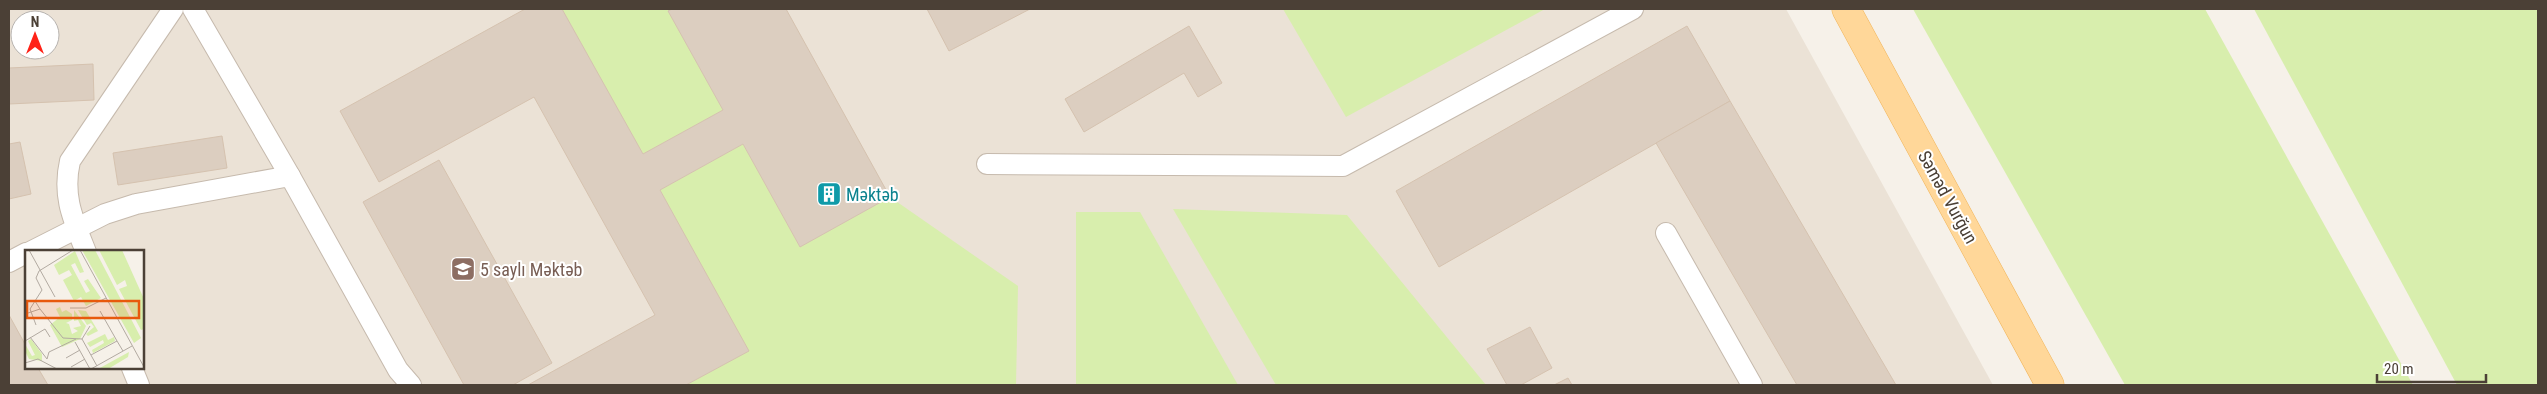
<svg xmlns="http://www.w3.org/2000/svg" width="2547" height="394" viewBox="0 0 2547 394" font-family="'Roboto Condensed',sans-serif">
<rect width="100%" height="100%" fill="#f6f1e9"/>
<path fill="#ebe2d6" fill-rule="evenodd" d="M 9,9 L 1786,9 L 1993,385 L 9,385 ZM 20,20 L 50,20 L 50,50 L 20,50 ZM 26,252 L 142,252 L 142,368 L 26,368 Z"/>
<g fill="#d8eead">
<path d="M 562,9 L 672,9 L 668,11 L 723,110 L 643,154 Z"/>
<path d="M 1283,9 L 1545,9 L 1346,117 Z"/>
<path d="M 1913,9 L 2205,9 L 2413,385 L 2125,385 Z"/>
<path d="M 2254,9 L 2538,9 L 2538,385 L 2457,385 Z"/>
<path d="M 743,144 L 800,247 L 890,197 L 1018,286 L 1016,385 L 686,385 L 748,351 L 660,190 Z"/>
<path d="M 1173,209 L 1347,215 L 1486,385 L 1276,385 Z"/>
<path d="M 1076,212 L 1140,212 L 1238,385 L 1076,385 Z"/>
</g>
<g fill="#dccec0" stroke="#d5c2af">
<path d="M 525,9 L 562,9 L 643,154 L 723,110 L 668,11 L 672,9 L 786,9 L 890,197 L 800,247 L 743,144 L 660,190 L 749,351 L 686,385 L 528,385 L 655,315 L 534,97 L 379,182 L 340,111 Z"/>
<path d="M 927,9 L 1030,9 L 949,51 Z"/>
<path d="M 1189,26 L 1222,83 L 1198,97 L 1184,73 L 1084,132 L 1065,99 Z"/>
<path d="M 1687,26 L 1730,101 L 1439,267 L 1396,191 Z"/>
<path d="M 93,64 L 94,100 L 9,104 L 9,68 Z"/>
<path d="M 1730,101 L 1896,385 L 1797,385 L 1656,143 Z"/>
<path d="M 222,136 L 227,168 L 118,185 L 113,153 Z"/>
<path d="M 20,142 L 31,194 L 9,199 L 9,144 Z"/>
<path d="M 439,160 L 552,363 L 513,385 L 464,385 L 363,202 Z"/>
<path d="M 9,315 L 26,346 L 26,368 L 38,368 L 48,385 L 9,385 Z"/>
<path d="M 1530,327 L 1552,368 L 1521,385 L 1507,385 L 1487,349 Z"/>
<path d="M 1568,378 L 1572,385 L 1554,385 Z"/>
</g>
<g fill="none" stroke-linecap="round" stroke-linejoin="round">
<defs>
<g id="lane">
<path d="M 193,9 L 290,176"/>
<path d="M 987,164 L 1343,166 L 1633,9"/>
<path d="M 1666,233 L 1752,385"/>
<path d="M 30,252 L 105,214 L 136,204 L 290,176 L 398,370 L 411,385"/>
<path d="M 86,252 C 73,219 62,196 70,161 L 173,9"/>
<path d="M 9,262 L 26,253"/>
<path d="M 132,368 L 139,385"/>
</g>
<path id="primary" d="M 1846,9 L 2050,385"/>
</defs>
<use href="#lane" stroke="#c6baad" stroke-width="22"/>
<use href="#primary" stroke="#f1b55b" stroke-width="29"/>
<use href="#lane" stroke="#fff" stroke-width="20"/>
<use href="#primary" stroke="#ffd799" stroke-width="28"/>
</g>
<defs>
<symbol id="building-square" viewBox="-11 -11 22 22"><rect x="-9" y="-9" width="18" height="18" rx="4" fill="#0f9aa8" stroke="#fff"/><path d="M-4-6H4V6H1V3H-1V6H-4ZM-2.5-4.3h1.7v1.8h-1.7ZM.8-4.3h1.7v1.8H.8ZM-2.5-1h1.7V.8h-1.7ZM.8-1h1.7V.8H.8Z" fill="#fff"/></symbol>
<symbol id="school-square" viewBox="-11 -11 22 22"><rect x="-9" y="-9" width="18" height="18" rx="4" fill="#8d6e63" stroke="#fff"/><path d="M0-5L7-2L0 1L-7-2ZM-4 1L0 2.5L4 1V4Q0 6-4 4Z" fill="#fff"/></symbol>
</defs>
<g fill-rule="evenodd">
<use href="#building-square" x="815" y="180" width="28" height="28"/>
<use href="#school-square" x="449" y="255" width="28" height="28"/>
</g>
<g text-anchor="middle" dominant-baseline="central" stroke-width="4" stroke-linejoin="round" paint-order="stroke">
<g font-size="18" fill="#0d838f" stroke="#fff" text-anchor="start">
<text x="846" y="194">Məktəb</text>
</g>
<g font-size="18" fill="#4b4036" stroke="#fff">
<text transform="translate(1948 197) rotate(61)">Səməd Vurğun</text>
</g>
<g font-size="18" fill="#785e54" stroke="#fff" text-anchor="start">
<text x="480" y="269">5 saylı Məktəb</text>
</g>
</g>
<g transform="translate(25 250)">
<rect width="119" height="119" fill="#f6f1e9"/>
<path d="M 57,0 L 70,0 L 116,88 L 109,93 ZM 74,0 L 97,0 L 119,49 L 119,79 L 116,80 L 94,39 L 102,36 L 100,30 L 92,35 ZM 50,1 L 59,22 L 55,23 L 50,13 L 46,15 L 61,43 L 65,41 L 59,31 L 63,29 L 76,48 L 61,56 L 56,47 L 49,51 L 38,30 L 47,25 L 44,20 L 34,25 L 29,15 ZM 35,57 L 37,62 L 41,60 L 47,64 L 47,70 L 41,73 L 44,74 L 47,84 L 53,81 L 48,78 L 56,76 L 53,70 L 49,71 L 49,60 L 61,76 L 55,89 L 37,97 L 25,75 L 35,67 L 31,59 ZM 53,60 L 61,61 L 73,81 L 63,86 L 61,84 L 69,77 L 66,73 L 62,75 ZM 80,84 L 83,90 L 89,87 L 90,91 L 68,103 L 67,100 L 79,93 L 78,90 L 65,97 L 62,93 ZM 6,89 L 17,104 L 17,111 L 4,109 L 0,101 L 0,94 L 7,106 L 10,105 L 3,91 ZM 104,102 L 103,107 L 83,119 L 73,119 Z" fill="#d8eead"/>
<path fill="none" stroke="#b2aaa1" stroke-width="1" d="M 4,0 L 30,47M 55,0 L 119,117M 10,51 L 5,59 L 11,75M 45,58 L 61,58 L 81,48M 15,59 L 10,51 L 17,40 L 11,28 L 14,21 L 48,0M 75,61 L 92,91M 0,64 L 15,59 L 38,88 L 57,89 L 72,116M 5,87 L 22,109 L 24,102 L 51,89M 57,89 L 65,76M 0,91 L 20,79 L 25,87M 50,92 L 65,119M 66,105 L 92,91 L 98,101M 41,108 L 55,100M 0,113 L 13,109 L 32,119M 46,117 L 60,109M 66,119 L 107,96"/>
<path fill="#e8590c" fill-opacity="0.15" stroke="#e8590c" stroke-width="2.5" d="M 2,51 L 114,51 L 114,68 L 2,68 Z"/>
<rect width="119" height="119" fill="none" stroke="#4b4036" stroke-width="2.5"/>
</g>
<rect width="2547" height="394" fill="none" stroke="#4b4036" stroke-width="20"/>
<g transform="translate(35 35)"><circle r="24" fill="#ffffff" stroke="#b7b3af"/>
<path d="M0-4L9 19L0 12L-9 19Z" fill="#ff2217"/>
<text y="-8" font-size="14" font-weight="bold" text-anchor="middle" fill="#4b4036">N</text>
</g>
<path d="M2377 374v8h109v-8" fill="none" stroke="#4b4036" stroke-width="2.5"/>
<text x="2384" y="374" font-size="15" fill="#4b4036" stroke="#ffffff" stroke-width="4" paint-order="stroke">20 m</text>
</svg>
